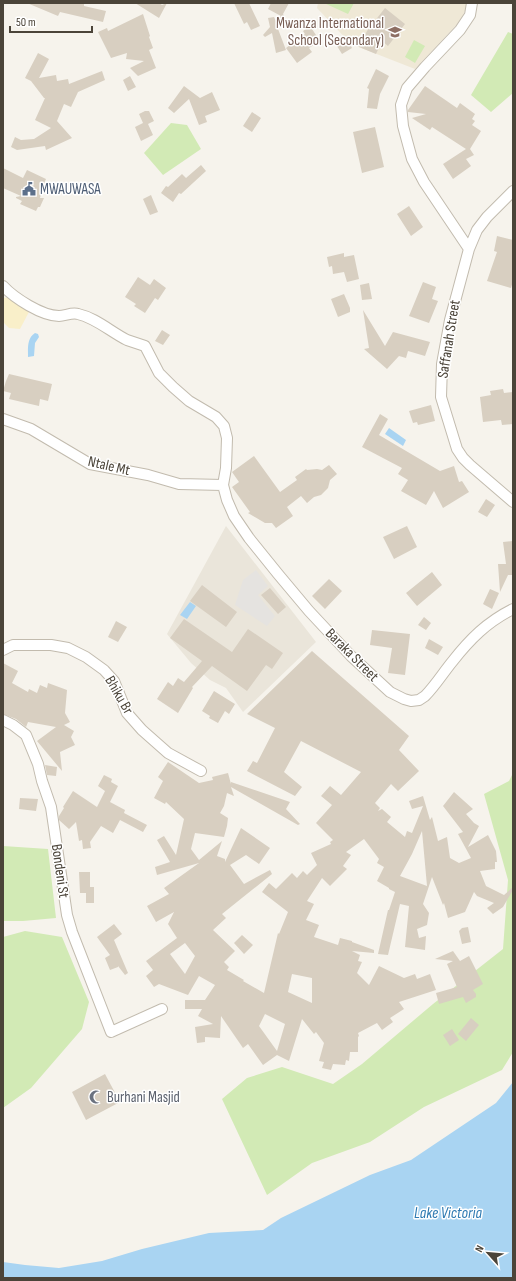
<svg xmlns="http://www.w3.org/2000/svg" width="516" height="1281" viewBox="0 0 516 1281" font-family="'Sofia Sans Condensed',sans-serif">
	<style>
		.residential { fill: #eae5da }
		.education { fill: #efe8d6 }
		.green { fill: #d2eab5 }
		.sand { fill: #f9efc9 }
		.parking { fill: #e5e3e0 }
		.water { fill: #a9d4f2 }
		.building { fill: #d8cfc1; fill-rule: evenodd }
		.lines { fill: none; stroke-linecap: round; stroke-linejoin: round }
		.street-casing { stroke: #c2bbae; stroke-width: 12 }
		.street { stroke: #fff; stroke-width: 10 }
		.labels { text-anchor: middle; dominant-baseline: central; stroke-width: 3; stroke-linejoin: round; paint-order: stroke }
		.education-label { font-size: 15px; fill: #785e54; stroke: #fff; text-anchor: end }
		.service-label { font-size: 15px; fill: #4e5e75; stroke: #fff; text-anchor: start }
		.street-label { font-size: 15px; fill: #4b4439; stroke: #fff }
		.worship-label { font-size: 15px; fill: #5b616d; stroke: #fff; text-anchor: start }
		.water-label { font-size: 16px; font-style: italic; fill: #2e7ab2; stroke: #fff }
	</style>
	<rect width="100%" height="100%" fill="#f6f3ec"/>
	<path class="residential" d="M226,526L316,642L243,712L226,688L210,680L191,663L167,634Z"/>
	<path class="education" d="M318,3H466V8L461,20L415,69L351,44L317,8Z"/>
	<path class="green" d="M324,3H354L348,14Z
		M508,32L513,34V93L491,112L471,95Z
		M414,40L425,46L415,63L405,57Z
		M171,123L187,125L201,149L163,175L144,153Z
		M513,773V1052L502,1070L424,1107L370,1142L312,1163L267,1195L222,1099L247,1078L282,1067L333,1084L362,1064L433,1004L503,949L508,880L484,794L509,781Z
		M3,846L48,849L56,918L23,921H3Z
		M25,931L62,937L89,1002L82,1029L31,1088L3,1108V937Z"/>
	<path class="sand" d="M9,297L30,310L20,329L9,328L3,322V298Z"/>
	<path class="parking" d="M256,570L268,586L258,595L275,616L267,626L235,605L243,580Z"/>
	<path class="water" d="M35,333L38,334L39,337L35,343L34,356L28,357C28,348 27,338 35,333Z
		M389,428L406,440L403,446L385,434Z
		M190,602L196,606L187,619L180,615Z
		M513,1082V1278H3V1262L25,1265L59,1268L102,1261L142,1249L209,1233L263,1230L281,1218L370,1175L411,1160L496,1103Z"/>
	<path class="building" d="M27,3H84V6L106,11L103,22L60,12L58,16Z
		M135,3H159L162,5L167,3L159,18Z
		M234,3H249L260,26L251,30L247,22L244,24Z
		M271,3H289L283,14L288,23L278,29L286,50L276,53L272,33L265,37L263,35L270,27L268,18L274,17L276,21L281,16L268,9Z
		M385,8L405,24L388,46L382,41L376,54L359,47L367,31Z
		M143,14L150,36L149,37L153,48L149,50L156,68L138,76L130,68L144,61L126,59L127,53L111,58L98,32L107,28L108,31Z
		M310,26L320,41L309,48L312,52L297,63L286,48L305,34L303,31Z
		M347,39L352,48L342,54L337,46Z
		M38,53L49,59L39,78L56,75L57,81L68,79L69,84L102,71L105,80L78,92L71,107L64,104L57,121L72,138L46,150L45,146L17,150L11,147L15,137L21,140L34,139L51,128L35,120L45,98H44L31,81L25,78Z
		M376,69L389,76L380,94L377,109L367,108L369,89L367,88Z
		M130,76L136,87L128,91L123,80Z
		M184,86L200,98L212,92L220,110L205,116L207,122L199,125L189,99L174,113L168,108Z
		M425,86L457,108L460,103L475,114L472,119L475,121L472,125L481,131L470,149L474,155L466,159L471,166L453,179L443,164L466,149L432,127L430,130L412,118L426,114L408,112V110Z
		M145,111H149L154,121L148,124L153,135L141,141L135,127L143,123L139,114Z
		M252,112L261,118L252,132L243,126Z
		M375,127L384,167L362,173L353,132Z
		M201,165L206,171L181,194L179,193L173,202L161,193L166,186L168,187L182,174L186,178Z
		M3,168L23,178L27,170L46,179L43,186L40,198H44L40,207H38L36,211L20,204L22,201L16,198V197L21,196L3,188Z
		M151,195L158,212L150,215L143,199Z
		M409,206L423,227L411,236L397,214Z
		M497,236L513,240V281L511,288L487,281L497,252L494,251Z
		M344,253V257L354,255L359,279L347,282L344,272L333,274L332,266L329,267L327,257Z
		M138,277L150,285L154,279L166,288L158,300L155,298L145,313L134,306L136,304L125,297Z
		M423,282L436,287L432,299L438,301L429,323L409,316Z
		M369,283L372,299L362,300L360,285Z
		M344,294L350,308V312L338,317L331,299Z
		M363,310L385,346L393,332L430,342L425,356L408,351L406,358L399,356L387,369L364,349L369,348Z
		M162,330L170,335L163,345L155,341Z
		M9,374L52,384L48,401L40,399L39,406L9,399L11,393L3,391L6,381Z
		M503,389L504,393L513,392V424L502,425L501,420L483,422L480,397L491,395L490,391Z
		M431,405L435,421L418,425L417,422L413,423L409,411Z
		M380,414L388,419L379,435L440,471L454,466L459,482L462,481L469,492L443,508L434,491L426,505L401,491L408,480L398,474L402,468L362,447Z
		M254,456L280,492L297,480L295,477L306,469L307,470L317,469L322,470L329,465L337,474L330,480L328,488L321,495L314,497L307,503L301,496L287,507L293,516L276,528L272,523H265L248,513L250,512L232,487L239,482L232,472Z
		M486,499L495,505L487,517L478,512Z
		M407,526L417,547L394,559L383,537Z
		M513,541V575H508L500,592L498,564H506L503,542Z
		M432,572L442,585L417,606L406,593Z
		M329,579L342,591L325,609L312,596Z
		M202,585L237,612L226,627L190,601Z
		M270,588L286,607L278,614L261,595Z
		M490,589L499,593L492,609L483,604Z
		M424,617L431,623L426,630L418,625Z
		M184,619L232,652L248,629L283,653L272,669L266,665L247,691L212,666L192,687L193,688L178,713L157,699L168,682L173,686L178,678L184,682L202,661L170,638Z
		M116,621L127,627L118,642L108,637Z
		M372,630L410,634L405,675L388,673L392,648L370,645Z
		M429,639L443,647L438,655L425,648Z
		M312,651L409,736L399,750L419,771L398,791L391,784L375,803L380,808L378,811L382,809L391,817L387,822L405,837L407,831L412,833L423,806L412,809L409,801L423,796L430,820L432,817L438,841L447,837L450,858L459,863L471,858L458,834L463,832L443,806L454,792L473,809L466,814L474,823L479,826L468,847L488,835L496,851L497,862H495V869L480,871L486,886L504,895L513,887V890L503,907L493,914L487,908L494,903L477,896L474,892L465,912L448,918L444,903L443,905L432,877L423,904L429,913L427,925L417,929L419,938L426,936L425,950L405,947L409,906L400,904L388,955L378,954L388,910H389L395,892L389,889V888L377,881L384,867L377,863L379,859L364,839L346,852L351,855L343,866L347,869L330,886L322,878L307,901L314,904L306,920L319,925L314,937L338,945L340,938L352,941V942L374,950V953L352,951L360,955L358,961L362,962L357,973L369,985L379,966L404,978L415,974L417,979L430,974L436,990L399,1002L404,1009L390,1018L393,1022L382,1030L377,1023L358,1033L359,1036L358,1037V1052H350L349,1061L346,1060L345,1065L333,1064L331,1070L322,1068L324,1062L319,1061L324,1043L316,1032L314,1034L302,1019L289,1061L277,1055L263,1065L248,1044L243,1048L221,1016L220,1038L205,1037V1042L197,1043L195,1027L213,1024L198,1016L202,1009H185V1000H205L215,985L199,976L188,995L159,984L154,987L146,976L153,970L146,961L177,938L168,924L174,912L156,922L147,906L169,894L164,888L199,863L157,875L155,867L170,862L157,840L164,836L176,855L184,819L166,802L165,804L154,798L163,781L158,777L168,762L199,783L213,780L212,777L228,773L231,784V782L290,802L286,809L300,824L298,825L231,787L234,796L227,793L224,806L220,813L228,818L227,826L224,837L195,833L191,849L199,860L222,841L217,856L225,859V862L241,828L270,848L259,864L246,855L230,865L244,884L270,870L272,874L222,914L226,918L213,930L235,951L224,962L229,967L227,970L244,980L243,981L264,993L278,933L279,934L288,912L262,892L269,883L276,889L292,873L297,878L303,871L307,875L317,865L311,853L331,844L330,842L333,840L316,823L332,805L321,796L330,786L341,795L361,772L301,741L284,772L302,787L295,796L247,771L253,761L257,763L275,728L247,714ZM422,831L427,886L400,876L412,854ZM185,943L195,956L185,974L170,954ZM292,974L312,978V1003L288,992ZM265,1014L285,1024L277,1051L259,1026Z
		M3,663L18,671L12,683L28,692L29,689L37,693L40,685L47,688L48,683L67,690L65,713L70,722L64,725L74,731L71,737L75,745L60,752L62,771L37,741L56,727L28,722L26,727L16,719L3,714Z
		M214,691L235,704L229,714L225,711L218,723L209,718L210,716L202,711Z
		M45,765L57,767L56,776L47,775Z
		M104,775L112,779L111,782L118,786L110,802L125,810L124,813L147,825L143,832L120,820L113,833L101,826L90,842L91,848L83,849L82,840L79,841L76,822L69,829L59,820V816L64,808L63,807L73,791L97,807L105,791L98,786Z
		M20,798L38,799L36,811L19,809Z
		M79,872H90V887H94V903H86V893H80Z
		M114,924L122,934L114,940L128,973L125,975L118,966V967L110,970L105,958L110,955L97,937Z
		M468,927L471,942L462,944L459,931L462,928Z
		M242,935L253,945L244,954L234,943Z
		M453,951L460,961L469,956L483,984L473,990L476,994V997L466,1003L463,997L439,1004L436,993L457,987L447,964L453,961L435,959Z
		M471,1018L479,1025L466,1041L458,1034Z
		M452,1029L459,1040L450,1046L443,1035Z
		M105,1074L120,1102L86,1120L72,1092Z"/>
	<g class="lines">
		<g class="street-casing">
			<path id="street" d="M513,191L487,217L477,230L469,249L450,320L442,364L441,397L457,449L463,458L470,465L513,502
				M469,249L424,182L412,159L403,126L401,105L407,88L425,67L460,30L470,15L472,3
				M3,286C14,298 42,316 59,316C65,316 72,312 78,314C96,318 111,332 127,340C133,342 139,344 145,346L159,373L173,387L189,401L216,417L224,426L227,438L226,468L223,485L227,500L234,516L249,538L278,574L309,611L351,656L390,692L404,699L411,701L419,700L425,696C435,686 443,673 452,662C470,639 487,622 513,609
				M3,419L31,429L90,464L148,475L179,484L223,485
				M3,650L13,645H51L68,648L86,657L104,670L114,681L127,713L142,730L168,753L201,771
				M3,720L13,725L26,735L38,764L42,781L51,807L67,915L72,932L111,1032L162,1009"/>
		</g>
		<use href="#street" class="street"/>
	</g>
	<defs>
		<g id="school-bare" transform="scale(1.08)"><path d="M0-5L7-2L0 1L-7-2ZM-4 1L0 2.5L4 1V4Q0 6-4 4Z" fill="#8d6e63" stroke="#fff" stroke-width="2.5" paint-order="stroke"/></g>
		<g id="civic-bare" transform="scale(1.08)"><path d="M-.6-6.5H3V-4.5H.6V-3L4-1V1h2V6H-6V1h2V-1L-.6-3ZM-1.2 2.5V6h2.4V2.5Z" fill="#5c6f8a" stroke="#fff" stroke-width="2.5" paint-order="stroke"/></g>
		<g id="mosque-bare" transform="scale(1.08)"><path d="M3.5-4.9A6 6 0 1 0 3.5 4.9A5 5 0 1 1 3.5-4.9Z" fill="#6b7280" stroke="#fff" stroke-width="2.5" paint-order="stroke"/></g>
	</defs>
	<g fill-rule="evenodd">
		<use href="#school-bare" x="395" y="32"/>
		<use href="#civic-bare" x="29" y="189"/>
		<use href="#mosque-bare" x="96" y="1097"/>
	</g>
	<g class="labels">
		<g class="education-label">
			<text x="384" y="23">Mwanza International<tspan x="384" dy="17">School (Secondary)</tspan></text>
		</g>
		<g class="service-label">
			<text x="40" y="189">MWAUWASA</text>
		</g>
		<g class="street-label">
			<text transform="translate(449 339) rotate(-81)">Saffanah Street</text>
			<text transform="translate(109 466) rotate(13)">Ntale Mt</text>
			<text transform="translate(352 655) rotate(45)">Baraka Street</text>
			<text transform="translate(119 695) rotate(60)">Bhiku Br</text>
			<text transform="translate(60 871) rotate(82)">Bondeni St</text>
		</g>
		<g class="worship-label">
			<text x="107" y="1097">Burhani Masjid</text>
		</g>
		<g class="water-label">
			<text x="448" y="1213">Lake Victoria</text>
		</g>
	</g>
	<rect width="516" height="1281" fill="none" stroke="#4b4439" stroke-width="8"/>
	<g transform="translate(488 1253) rotate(297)" stroke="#ffffff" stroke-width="3" paint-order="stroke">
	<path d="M0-3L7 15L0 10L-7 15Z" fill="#4b4439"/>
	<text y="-6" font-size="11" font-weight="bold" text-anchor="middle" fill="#4b4439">N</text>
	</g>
	<path d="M10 26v6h82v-6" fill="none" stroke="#4b4439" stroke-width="2"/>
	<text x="16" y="26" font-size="12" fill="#4b4439" stroke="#ffffff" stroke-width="3" paint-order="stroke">50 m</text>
</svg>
